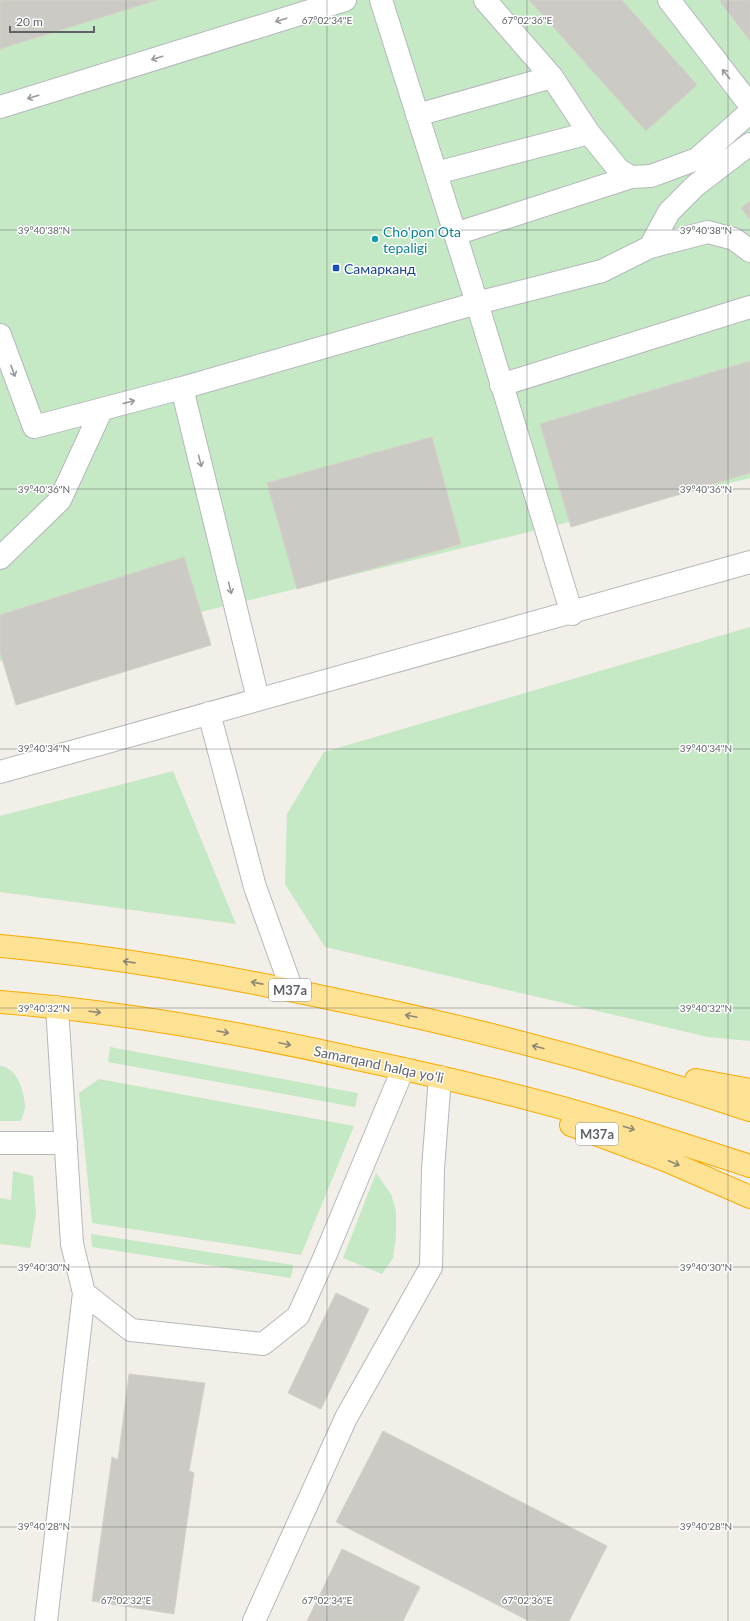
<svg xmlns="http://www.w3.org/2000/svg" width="750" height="1621" viewBox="0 0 750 1621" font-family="Lato,sans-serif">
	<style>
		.green { fill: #c5e8c5 }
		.building { fill: #cccac5; stroke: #d6d1c6 }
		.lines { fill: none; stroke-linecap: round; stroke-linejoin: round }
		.minor-casing { stroke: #b5b8bc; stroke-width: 24 }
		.highway-casing { stroke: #f9ab00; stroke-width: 24 }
		.minor { stroke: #fff; stroke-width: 22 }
		.highway { stroke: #fde293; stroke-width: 22 }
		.oneway { stroke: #979a9d }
		.oneway2 { stroke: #8e8975 }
		.ticks { fill: none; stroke: #5f6368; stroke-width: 1; stroke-opacity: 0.45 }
		.culture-dot { fill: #0f9aa8; stroke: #fff; stroke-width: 1.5 }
		.transit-dot { fill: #1a4fb4; stroke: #fff; stroke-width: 1.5 }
		.labels { text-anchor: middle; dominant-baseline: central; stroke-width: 3; stroke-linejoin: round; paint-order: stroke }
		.shield { fill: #fff; stroke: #8f9295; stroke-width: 1 }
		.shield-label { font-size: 13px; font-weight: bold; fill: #5f6368 }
		.culture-label { font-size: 14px; fill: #0d838f; stroke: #fff; text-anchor: start }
		.transit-label { font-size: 14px; fill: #164399; stroke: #fff; text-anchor: start }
		.street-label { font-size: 14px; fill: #5f6368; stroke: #fff }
		.ticks-label { font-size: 10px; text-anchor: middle; fill: #5f6368; stroke: #fff; stroke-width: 3; stroke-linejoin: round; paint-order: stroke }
	</style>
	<rect width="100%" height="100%" fill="#f1efe8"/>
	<path class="green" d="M0,0H750V478L0,661Z
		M750,627V1041L708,1037L325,947L285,884L287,814L324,752Z
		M173,771L236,924L0,892V816Z
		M110,1047L358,1093L355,1107L108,1062Z
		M0,1066C17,1067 24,1091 25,1106C25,1111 22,1117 21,1121H0Z
		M99,1079L354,1126L301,1255L92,1223L79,1093Z
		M13,1171L33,1176L36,1214L30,1248L0,1244V1198L11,1200Z
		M376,1173L391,1194L396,1211V1236L393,1258L382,1274L343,1258Z
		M91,1234L293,1265L291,1278L92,1247Z"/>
	<path class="building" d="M0,0H157L0,49Z
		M529,0H622L697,85L646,131Z
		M719,0H750V41Z
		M750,201V220L741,208Z
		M750,361V473L571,527L540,424Z
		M432,437L461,544L297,589L267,483Z
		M184,557L211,645L16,705L0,652V615Z
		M336,1293L369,1309L321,1409L288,1393Z
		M129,1374L205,1383L189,1471L194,1473L174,1614L92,1601L112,1457L118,1460Z
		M383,1431L607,1546L569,1621H529L336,1522Z
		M342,1549L420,1587L403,1621H307Z"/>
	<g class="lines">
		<g class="minor-casing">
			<path id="minor" d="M381,0L477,303L602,271L650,247L669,212L695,186L750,144
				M485,0L552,77L589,133L619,170L631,177L651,176L697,159L750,112
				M669,0L750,105
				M0,107L345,0
				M417,115L552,77
				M436,173L589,133
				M455,234L631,177
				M650,247L708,232L734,239L750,251
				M0,335L34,427L182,388L258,699
				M501,385L750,307
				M182,388L477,303L572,614
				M0,558L60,500L102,409
				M209,713L255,887L292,990
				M0,772C250,701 501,634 750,562
				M57,1007L72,1244L84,1293L131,1330L263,1344L298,1316L325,1256L403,1069
				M0,1143H66
				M46,1621L84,1293
				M254,1621L346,1418L431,1267L433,1169L440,1077"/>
		</g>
		<g class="highway-casing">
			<path id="highway" d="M0,946C110,956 220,975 328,998C471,1027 612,1064 750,1110
				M0,1002C122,1012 243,1033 362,1060C437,1076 511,1093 584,1114C640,1130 695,1148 750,1166
				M696,1080L750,1090
				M571,1125L665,1160L750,1197"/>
		</g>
		<use href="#minor" class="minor"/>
		<use href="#highway" class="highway"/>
	</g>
	<defs><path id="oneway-shaft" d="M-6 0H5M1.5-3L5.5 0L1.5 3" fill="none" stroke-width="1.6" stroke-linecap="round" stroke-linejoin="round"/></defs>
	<g class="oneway">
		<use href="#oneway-shaft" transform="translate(281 20) rotate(163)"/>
		<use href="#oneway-shaft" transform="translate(157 58) rotate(163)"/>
		<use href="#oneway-shaft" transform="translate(726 74) rotate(-128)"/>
		<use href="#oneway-shaft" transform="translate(33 97) rotate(163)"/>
		<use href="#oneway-shaft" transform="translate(13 371) rotate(70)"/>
		<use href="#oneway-shaft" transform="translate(129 402) rotate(-15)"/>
		<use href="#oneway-shaft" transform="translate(200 461) rotate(76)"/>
		<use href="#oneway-shaft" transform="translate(230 588) rotate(76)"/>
	</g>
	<g class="oneway2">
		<use href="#oneway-shaft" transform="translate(129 962) rotate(-172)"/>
		<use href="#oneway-shaft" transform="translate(257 983) rotate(-169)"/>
		<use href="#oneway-shaft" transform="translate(95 1012) rotate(7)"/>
		<use href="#oneway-shaft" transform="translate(411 1016) rotate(-168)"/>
		<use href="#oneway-shaft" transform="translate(223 1032) rotate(10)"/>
		<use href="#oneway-shaft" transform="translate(285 1044) rotate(12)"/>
		<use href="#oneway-shaft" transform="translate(538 1047) rotate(-166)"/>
		<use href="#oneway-shaft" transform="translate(629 1128) rotate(17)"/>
		<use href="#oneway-shaft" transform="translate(674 1163) rotate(23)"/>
	</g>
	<path class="ticks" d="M126,0V1621M327,0V1621M527,0V1621M728,0V1621M0,230H750M0,489H750M0,749H750M0,1008H750M0,1267H750M0,1527H750"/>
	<circle class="culture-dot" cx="375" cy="239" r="4"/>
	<rect class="transit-dot" x="332" y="264" width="8" height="8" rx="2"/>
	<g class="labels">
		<g class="shield">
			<rect x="269" y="979" width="42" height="22" rx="3"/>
			<rect x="576" y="1123" width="42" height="22" rx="3"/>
		</g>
		<g class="shield-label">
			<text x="290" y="990">M37a</text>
			<text x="597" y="1134">M37a</text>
		</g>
		<g class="culture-label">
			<text x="383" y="231">Cho'pon Ota<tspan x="383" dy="16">tepaligi</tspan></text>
		</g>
		<g class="transit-label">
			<text x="344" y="268">Самарканд</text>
		</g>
		<g class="street-label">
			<text transform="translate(379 1064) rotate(12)">Samarqand halqa yoʻli</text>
		</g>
	</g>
	<g class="ticks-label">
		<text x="327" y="24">67°02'34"E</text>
		<text x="527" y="24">67°02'36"E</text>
		<text x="44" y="234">39°40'38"N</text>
		<text x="706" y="234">39°40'38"N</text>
		<text x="44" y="493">39°40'36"N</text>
		<text x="706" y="493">39°40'36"N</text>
		<text x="44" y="752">39°40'34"N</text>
		<text x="706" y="752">39°40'34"N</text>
		<text x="44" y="1012">39°40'32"N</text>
		<text x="706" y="1012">39°40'32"N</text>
		<text x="44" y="1271">39°40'30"N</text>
		<text x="706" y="1271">39°40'30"N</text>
		<text x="44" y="1530">39°40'28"N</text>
		<text x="706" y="1530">39°40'28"N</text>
		<text x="126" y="1604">67°02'32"E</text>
		<text x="327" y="1604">67°02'34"E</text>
		<text x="527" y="1604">67°02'36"E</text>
	</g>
	<path d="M10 26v6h84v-6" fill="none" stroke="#5f6368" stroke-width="2"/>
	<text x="16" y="26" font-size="12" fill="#5f6368" stroke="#ffffff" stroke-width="3" paint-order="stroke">20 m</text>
</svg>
